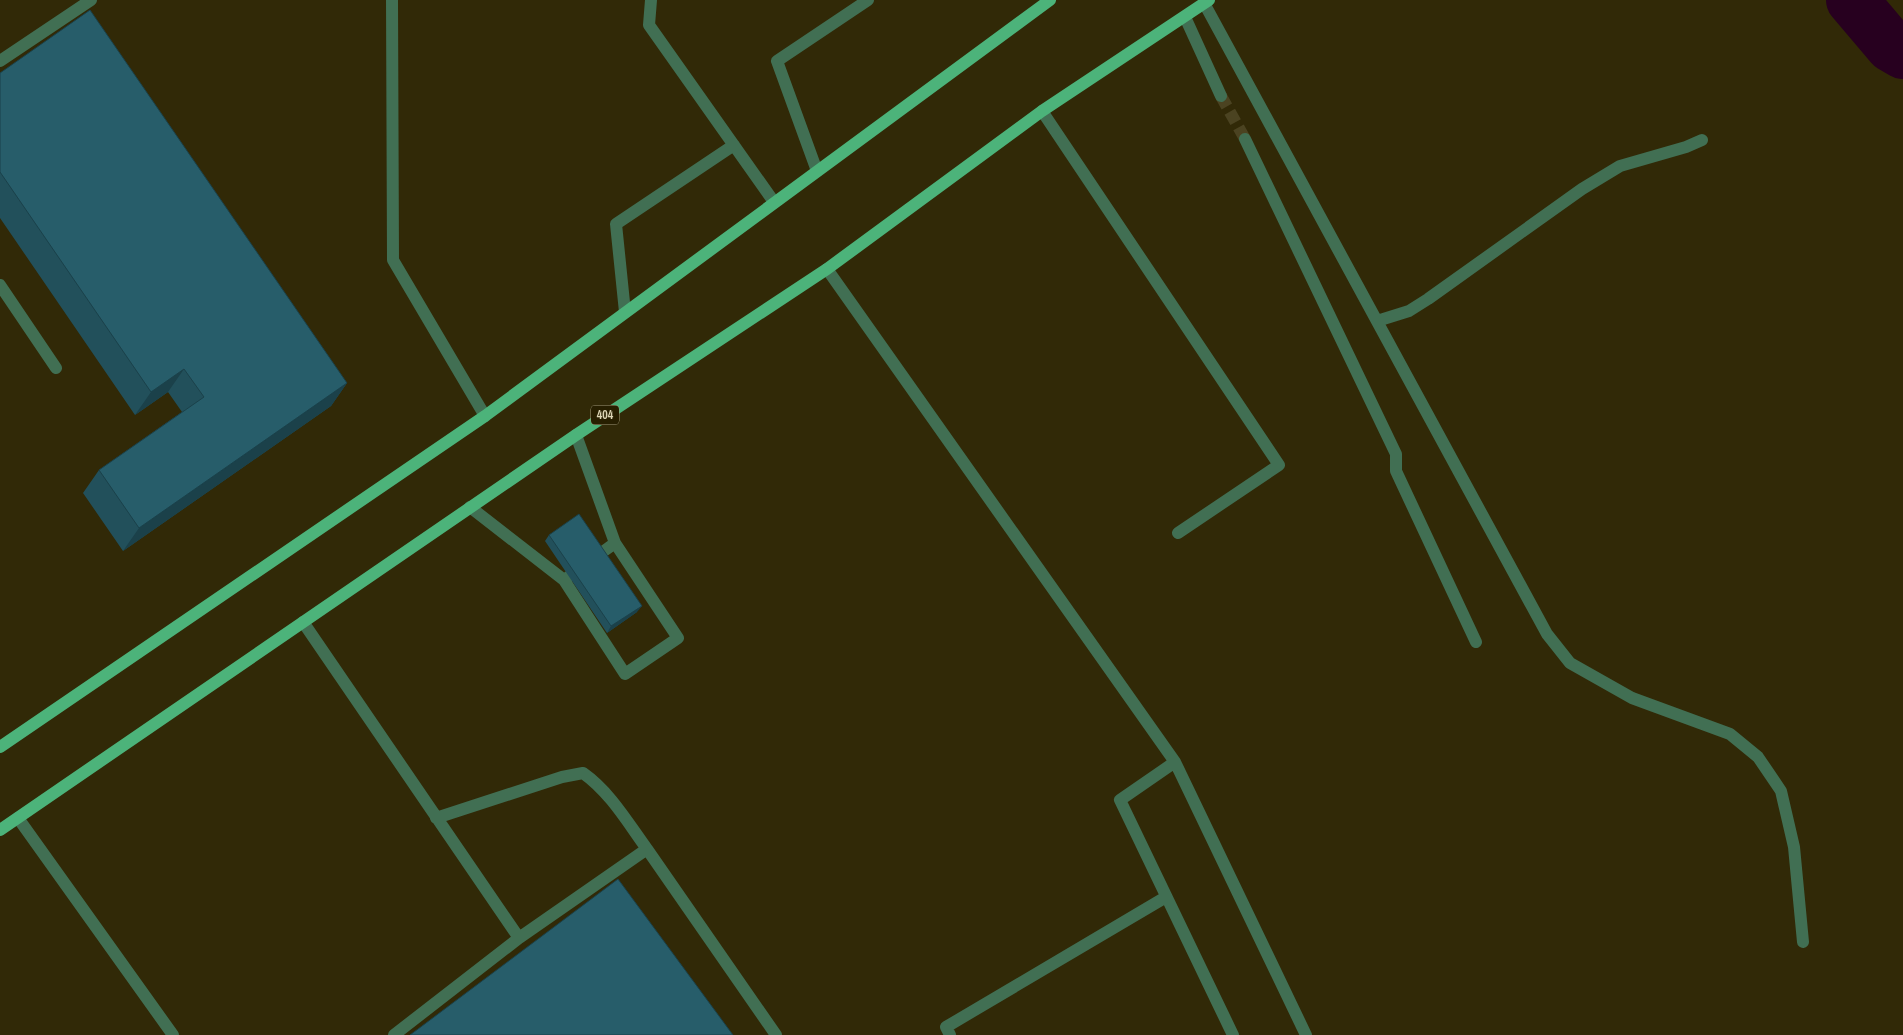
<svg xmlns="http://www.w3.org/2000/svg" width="1903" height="1035" viewBox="0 0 1903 1035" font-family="'Archivo Narrow',sans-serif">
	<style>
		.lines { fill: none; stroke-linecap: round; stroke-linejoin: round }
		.river { stroke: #27001f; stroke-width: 52 }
		.minor-tunnel { stroke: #4b4321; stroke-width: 12; stroke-dasharray: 12 6; stroke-linecap: butt }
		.minor { stroke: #416f53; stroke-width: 12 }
		.major { stroke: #4cb37a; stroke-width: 12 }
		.wall { fill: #22505b }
		.shaded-wall { fill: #1b414a }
		.building { fill: #275d6a; stroke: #1b414a }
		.labels { text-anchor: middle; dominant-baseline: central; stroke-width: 4; stroke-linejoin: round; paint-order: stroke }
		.shield { fill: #271f00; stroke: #a69f7f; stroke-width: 1 }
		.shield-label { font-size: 12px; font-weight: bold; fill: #ddd6b6 }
	</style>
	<rect width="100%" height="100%" fill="#312907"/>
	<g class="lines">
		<path class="river" d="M1852,0L1891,46L1903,53"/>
		<path class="minor-tunnel" d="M1221,96L1245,139"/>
		<path class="minor" d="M392,0L393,260L485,416
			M651,0L649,25L774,202
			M1204,3L1547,634L1570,663L1632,698L1730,734L1758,757L1781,791L1794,847L1803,942
			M1185,17L1221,96
			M0,61L91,0
			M1042,111L1279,465L1178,533
			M1245,139L1396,454V471L1476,642
			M817,171L777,61L868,0
			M827,269L1175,762L1306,1035
			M0,285L56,368
			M625,312L616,224L734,145
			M1377,321L1409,311L1428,299L1582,189L1620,166L1686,147L1702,140
			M470,507L564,580L615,543L576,435
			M564,580L625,674L678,638L615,543
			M303,622L519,938
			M1175,762L1120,800L1233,1035
			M18,818L173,1035
			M436,818L562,777L583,773C610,792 628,823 647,849
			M394,1035L519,938L647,849L776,1035
			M950,1035L946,1027L1166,897"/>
		<path class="major" d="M0,747L485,416L1050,0
			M0,830L576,435L827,269L1042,111L1209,0"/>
	</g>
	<path class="wall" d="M0,73L347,383L331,406L123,551L83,493L99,470L182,412L168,392L135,415L0,218Z
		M549,535L637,612L607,633L545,541Z"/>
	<path class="shaded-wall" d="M184,369L168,392L135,415L151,392Z
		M347,383L331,406L123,551L139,528Z
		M642,606L637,612L607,633L611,626Z"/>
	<path class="building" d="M90,10L347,383L139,528L99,470L204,397L184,369L151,392L0,172V73Z
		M579,514L642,606L611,626L549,535Z
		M618,879L733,1035H410Z"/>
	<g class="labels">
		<rect class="shield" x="591" y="405.5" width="28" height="19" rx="4"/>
		<g class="shield-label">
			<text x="605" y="415">404</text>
		</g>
	</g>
</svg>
